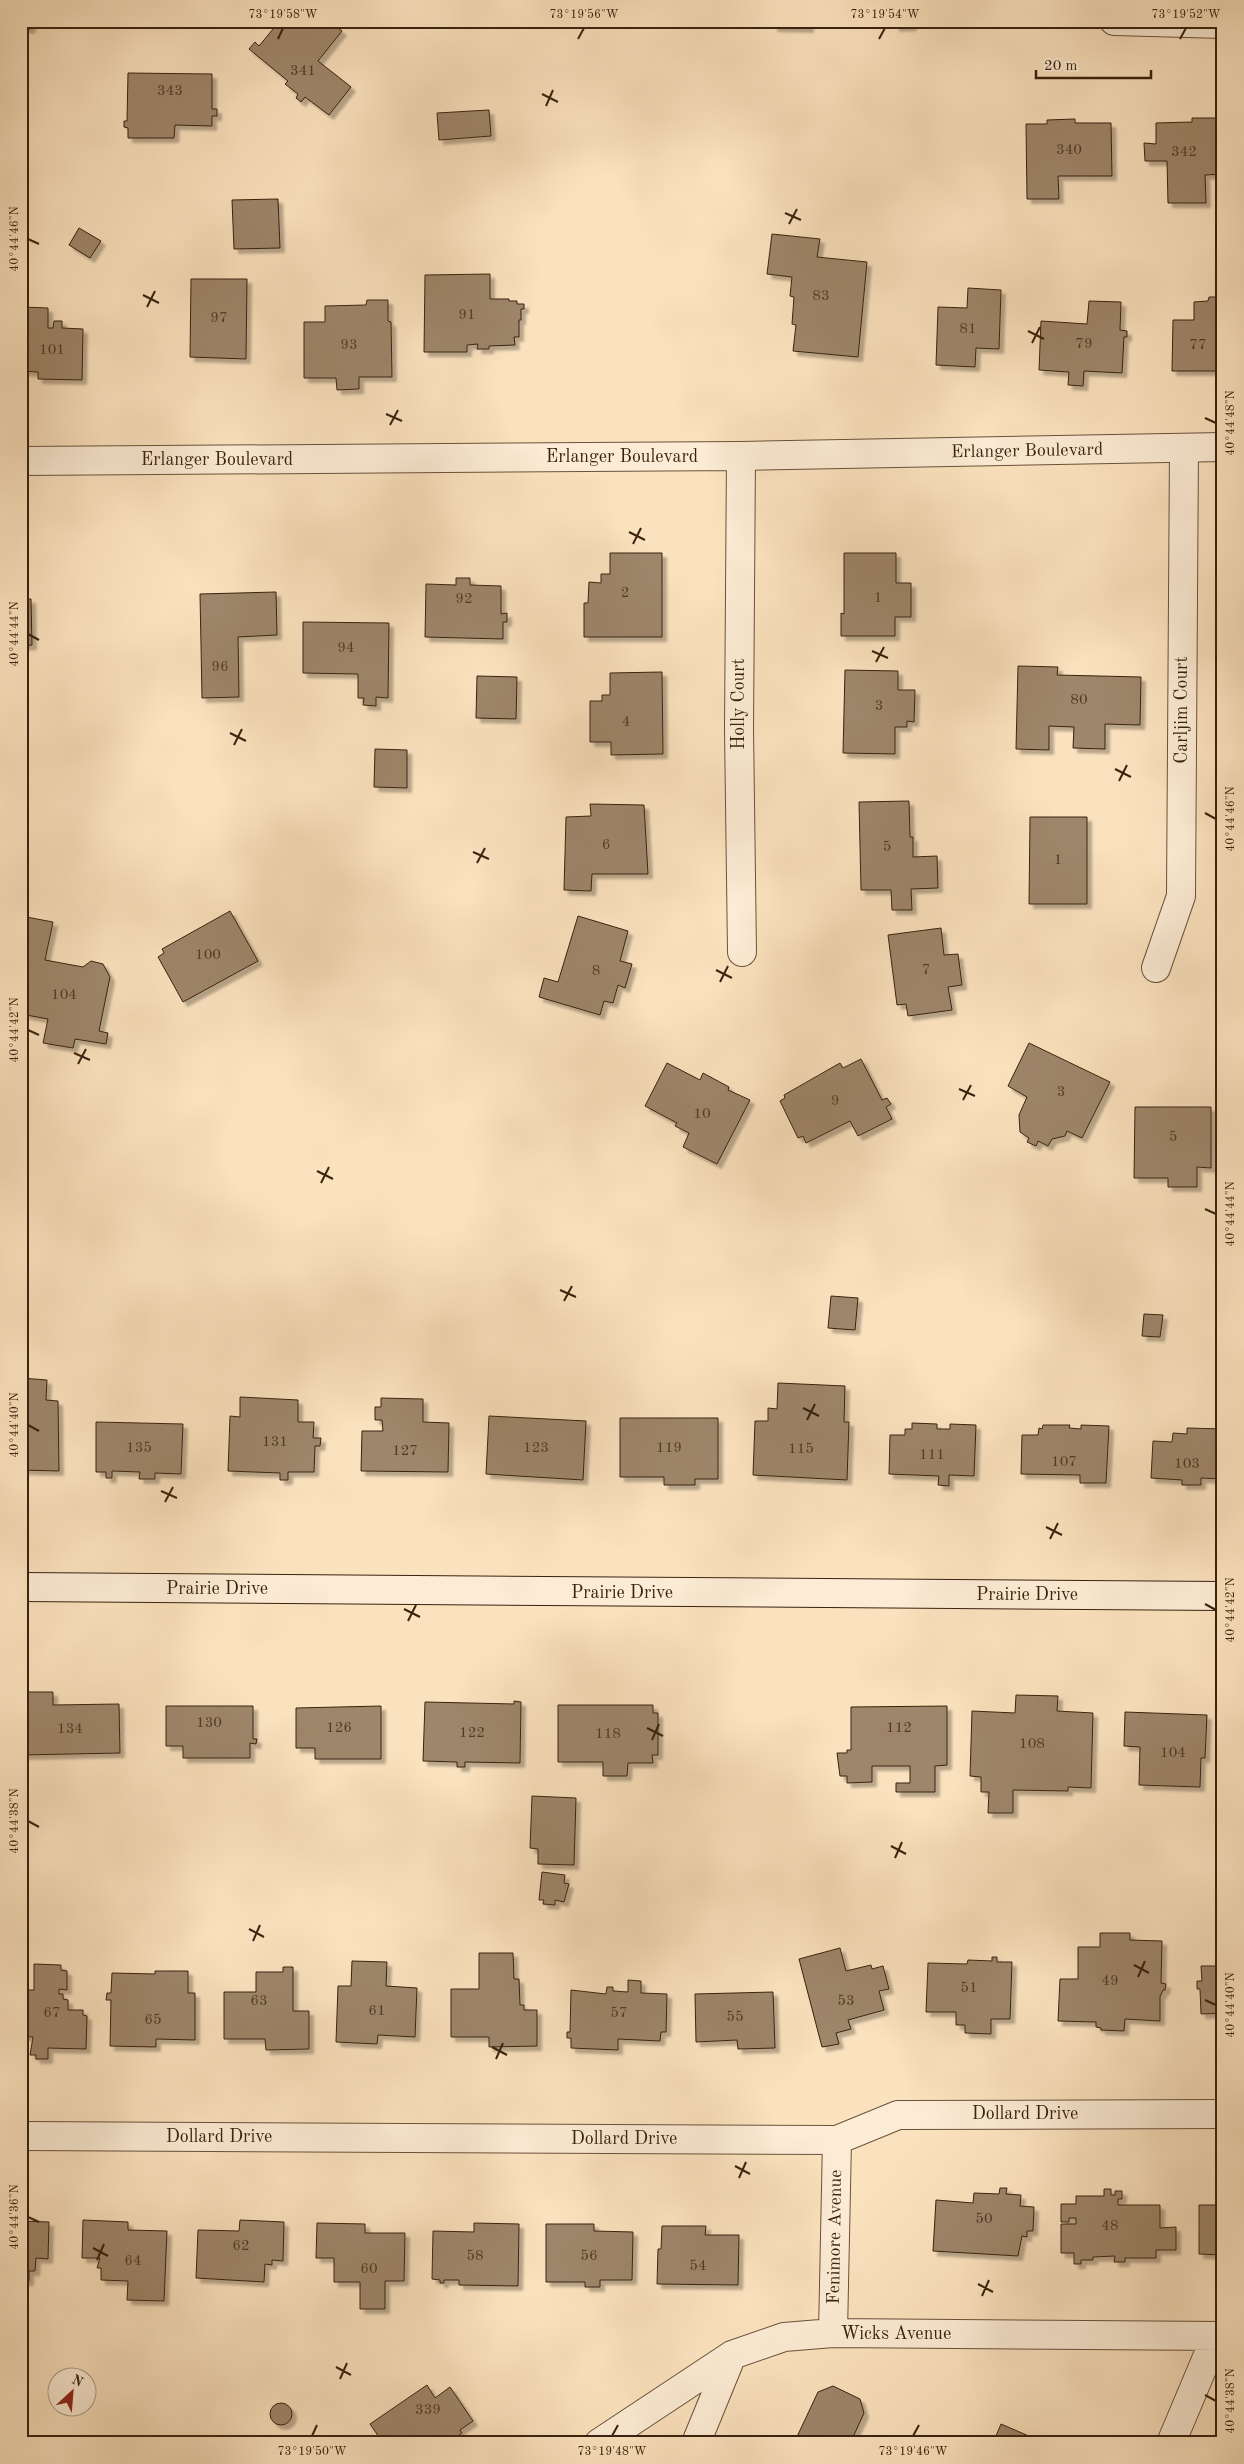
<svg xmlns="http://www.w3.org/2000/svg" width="1244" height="2464" viewBox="0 0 1244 2464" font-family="'Old Standard TT',serif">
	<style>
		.building { fill: #9e866a; stroke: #39220e; filter: url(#shadow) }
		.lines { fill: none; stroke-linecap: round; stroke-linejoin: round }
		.street-casing { stroke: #6a523a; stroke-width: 30 }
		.secondary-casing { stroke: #39220e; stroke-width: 30 }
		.street { stroke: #fcecd5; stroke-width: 28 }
		.secondary { stroke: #fcecd5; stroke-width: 28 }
		.ticks { fill: none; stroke: #39220e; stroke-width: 2 }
		.labels { text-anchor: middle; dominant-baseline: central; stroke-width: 4; stroke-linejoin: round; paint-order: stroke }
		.number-label { font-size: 15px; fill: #523b25 }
		.street-label { font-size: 18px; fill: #39220e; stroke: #fcecd5 }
		.neatline { fill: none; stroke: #39220e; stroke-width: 2 }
		.ticks-label { font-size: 12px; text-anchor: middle; fill: #39220e }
	</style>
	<defs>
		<filter id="shadow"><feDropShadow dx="4.5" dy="4.5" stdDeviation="1" flood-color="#0004"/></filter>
	</defs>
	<rect width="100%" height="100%" fill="#fbe2be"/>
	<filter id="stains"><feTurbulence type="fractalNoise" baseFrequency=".004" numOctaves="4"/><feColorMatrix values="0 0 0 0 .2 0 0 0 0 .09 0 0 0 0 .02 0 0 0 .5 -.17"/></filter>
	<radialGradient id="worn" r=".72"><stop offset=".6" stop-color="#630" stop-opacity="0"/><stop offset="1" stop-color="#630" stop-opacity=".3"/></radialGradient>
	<path class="building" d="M21,21H33V24H31L30,29L21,28Z
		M276,21H335L334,25L342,31L318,61L351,87L329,115L305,97L301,102L296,98L298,94L285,84L288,81L249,49L255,42L259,46L278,23Z
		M773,21H809V28L773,27Z
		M895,21H912V26L895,27Z
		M128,73L212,74V109H217V116H212V126L175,125L174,138H128V128L124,127V121H127Z
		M489,110L491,136L439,140L437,113Z
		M1192,118H1221L1223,174L1205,175L1206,203H1168L1167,161H1145L1144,143L1156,144V123L1192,122Z
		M1075,119V123H1111L1112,176H1058L1059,199H1027L1026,124H1047V120Z
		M278,199L280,248L234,249L232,200Z
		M79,228L101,241L90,258L69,245Z
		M772,234L820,239L817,257L867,262L858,357L793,351L796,325L792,324L794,297L790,296L792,277L767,274Z
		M490,274V299H509V301H517V304H524V309H521V320H519V337H514L515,345L489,346V349H477L478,344L467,345V352H424L425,275Z
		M191,279H247L246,359L190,357Z
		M968,288L1001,290L999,349L976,348L975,367L936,365L938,307L967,308Z
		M1209,297H1223V371H1172L1173,320H1194V302L1208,301Z
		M367,300H388V321L391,322L392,377H359V389L337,390L336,378H304V322H325V306L366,305Z
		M1089,301L1121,302L1120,330L1127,331V337H1124L1122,373L1084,371L1083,386L1068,385L1069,372L1039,370L1041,321L1087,324Z
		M21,307L48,308V328H53L54,321H62V328L83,329L82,380L38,379V372L21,371Z
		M610,553H662V637H584V603H588L589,582L601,583V574H610Z
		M844,553H896V583H911V617H895V636H841V613L844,614Z
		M456,578H470V585L501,586V614L507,613V622H503V639L425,637L426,584L456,585Z
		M276,592L277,635L238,637L239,697L202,698L200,594Z
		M21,599H31L32,645L21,646Z
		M303,622L389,623L388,698L376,697V706L363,705L364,698H358V674L303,673Z
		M1018,666L1058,667L1057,675L1141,677L1140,725L1105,724V749L1073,748L1074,727L1049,726V750L1016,749Z
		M845,670L898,671V690H915L914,722L907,721V727H895V754L843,753Z
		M662,672L663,754L611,755V742H590V701H602V695H610V673Z
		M477,676L517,677L516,719L476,718Z
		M375,749L407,750V788L374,787Z
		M909,801L910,837H913V857L937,856L938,888L911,889L912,910H892L891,890H861L859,802Z
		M590,804L644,805L648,874H592L591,891L564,890L566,817L591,816Z
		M1030,817H1087V904H1029Z
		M230,911L258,961L183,1002L158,957L164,953L162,949Z
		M21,916L53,922L45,960L83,967L91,961L103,964L110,977L99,1031L108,1033L106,1044L75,1039L73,1048L43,1043L48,1019L21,1014Z
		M578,916L628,931L620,961L632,964L625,988L618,985L613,1003L604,1001L600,1015L539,997L544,978L558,982Z
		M941,928L944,955L958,954L962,985L948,987L952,1010L908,1016L906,1004L897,1005L888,935Z
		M1029,1043L1110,1082L1082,1138L1067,1131L1065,1136L1052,1139L1048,1146L1038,1141L1036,1146L1027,1142L1029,1138L1020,1132L1019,1115L1027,1097L1008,1086Z
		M861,1059L882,1100L887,1098L891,1104L886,1107L892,1119L858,1136L850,1121L806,1143L803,1136L798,1138L780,1101L785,1098L784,1095L840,1063L843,1068Z
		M667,1063L700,1080L703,1073L729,1087L728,1090L750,1100L717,1164L683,1147L689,1133L675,1126L677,1123L645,1106Z
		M1135,1107H1211V1168L1197,1167V1187H1168V1178H1134Z
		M831,1296L858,1298L855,1330L828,1328Z
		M1144,1314L1163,1315L1160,1337L1142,1336Z
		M21,1378L47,1380L46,1400L58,1401L59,1471L21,1470Z
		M778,1383L845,1386L844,1422H849L847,1480L753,1475L755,1421H768V1408L777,1409Z
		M240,1397L298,1400V1422H314L313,1438H321L320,1446H315L314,1472H288V1480H280V1473L228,1471L230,1416L240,1417Z
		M381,1398L423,1399V1422L449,1423L448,1472L361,1471L362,1431H383L382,1420H375V1407H381Z
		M489,1416L586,1421L583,1480L486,1474Z
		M620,1418H718V1479H695V1485H664V1477H620Z
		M96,1422L183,1424L181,1474L155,1473V1479H139L140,1472L112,1471V1478H106V1472H96Z
		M912,1423L937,1424V1429H950V1424L976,1425L974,1476L949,1475V1486L938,1485L939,1476L889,1474L890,1435H905V1429H912Z
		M1043,1425H1070L1069,1428L1081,1429V1425L1109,1426L1106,1483H1080V1475L1021,1474L1022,1435H1038L1039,1428L1042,1429Z
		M1187,1428L1223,1429L1221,1479L1201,1478V1485H1182V1480L1151,1478L1153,1441L1172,1442L1173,1433L1187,1434Z
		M21,1692H53V1705L119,1704L120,1753L21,1755Z
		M1016,1695L1058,1696L1057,1711L1093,1713L1091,1788L1068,1787V1791L1013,1790V1813H988L989,1792H981V1777L970,1776L972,1711L1015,1713Z
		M514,1701L521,1702L520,1763L465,1762V1767H457V1762L423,1761L425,1702L514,1704Z
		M558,1705H653V1713H658V1755H652L653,1763H628L627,1776H603V1762H558Z
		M166,1706H253V1739H257L256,1744L250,1743V1758H183V1746H166Z
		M381,1706V1759H315V1748H296V1708Z
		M947,1706V1765L935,1766V1792H896V1783H910V1766H872V1782L847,1783V1776H840L837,1753H847V1750H851V1707Z
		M1125,1712L1207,1715L1205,1758H1201L1200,1787L1139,1785L1140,1747L1124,1746Z
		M532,1796L576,1798L574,1865L538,1864V1849L530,1848Z
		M542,1872L565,1875L564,1883L569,1884L564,1902L555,1900V1905L543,1904L544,1900H539Z
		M1100,1933H1130V1940L1162,1941L1161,1983L1166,1984L1165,1990H1163L1160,1997V2021L1125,2019L1124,2031L1101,2030V2028L1096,2027V2022L1058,2021L1060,1979H1078V1947H1100Z
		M840,1948L846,1971L871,1965L872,1969L883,1966L889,1989L879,1991L884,2010L848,2020L851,2029L836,2033L839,2044L822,2047L799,1959Z
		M479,1953H513L514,1979H519L520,2005H524V2010H537V2046L489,2047V2037H451V1989H479Z
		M992,1957H997V1962H1012L1010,2019H991V2034L965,2033V2025H956V2012H926L928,1963L967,1964L968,1960L992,1961Z
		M352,1961L387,1962L386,1986L417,1988L415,2037L378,2035L377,2044L336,2042L338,1986H351Z
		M34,1964L61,1965V1970L67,1971V1990L59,1989V1994H63V1999L68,2000V2010H83V2015L87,2016L86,2049L48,2048V2059H36V2055H30L33,2037L21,2036V1990H34Z
		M1201,1966H1223V2013L1201,2014L1200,1989H1197V1981H1202Z
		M283,1967H293V2011H309V2049L266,2050L265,2039H224V1992H256V1972H283Z
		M155,1971H188V1993H195V2040L156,2039V2047L110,2046L111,2000H106L107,1993H111L112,1973L155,1974Z
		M628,1980L641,1981V1993L667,1994L666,2032H661L660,2041L618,2039V2050L571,2048V2038H567V2032H570L571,1990L606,1994L607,1987H613V1991L628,1992Z
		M773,1992L775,2048L738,2049L737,2040L696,2042L695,1994Z
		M1000,2188H1007L1006,2194L1021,2195L1020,2206L1034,2207L1033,2231H1027V2237L1022,2236L1018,2256L933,2251L936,2200L973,2203L974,2193L999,2194Z
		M1104,2189H1111V2195H1115V2191H1122V2199H1118V2205H1160V2228L1176,2227V2250H1156V2258H1125V2262H1114L1115,2256L1093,2257V2260H1081V2264H1074V2253H1061V2224H1076V2218H1069V2222H1061V2204H1076V2196H1104Z
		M1199,2205H1223V2255L1199,2254Z
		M83,2220L128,2222V2230L167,2231L164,2301L127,2300L128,2281L101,2280V2268H97L100,2258H82Z
		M240,2220L284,2222L283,2261L272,2260V2265L265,2264L264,2282L196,2278L198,2230L239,2231Z
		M21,2221L49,2222L48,2259L36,2258L35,2271H29V2281H21Z
		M317,2223L365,2224V2233H405L404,2281H385V2309H360V2282H334V2258H316Z
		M474,2223L519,2224L518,2286L459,2285V2280H444V2283H440V2280L432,2279L433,2231L474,2232Z
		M546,2224H594V2231L633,2232L632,2280H600V2287H585V2282H546Z
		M662,2226H706L705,2235H739L738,2285L657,2284L658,2249H661Z
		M427,2385L435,2398L450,2387L473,2421L460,2430L462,2433L448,2443H383L370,2424Z
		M833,2386L860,2399L864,2413L854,2435L868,2443H794L818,2392Z
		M270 2414a11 11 0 1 1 22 0a11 11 0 1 1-22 0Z
		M1001,2424L1045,2443H993Z"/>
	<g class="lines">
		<g class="street-casing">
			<path id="street" d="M1114,21L1223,24
				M741,456L739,729L742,952
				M21,461L741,456L1223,447
				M1156,968L1181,896L1184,448
				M21,2136L837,2140L898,2115L1223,2114
				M833,2333L837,2140
				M599,2443L732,2355L784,2337L833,2333L1223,2336
				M696,2443L732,2355
				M1171,2443L1216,2336"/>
		</g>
		<g class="secondary-casing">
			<path id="secondary" d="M21,1587L1223,1596"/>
		</g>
		<use href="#street" class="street"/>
		<use href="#secondary" class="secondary"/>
	</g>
	<path class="ticks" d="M278,39L283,28M578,39L584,28M879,39L885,28M1180,39L1186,28M542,94L558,102M546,106L553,90M785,213L801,220M789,224L797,209M28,239L39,244M143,295L159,303M147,307L155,291M1028,331L1044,339M1032,343L1040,327M386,414L402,421M1205,418L1216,423M390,425L398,410M629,532L645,540M633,544L641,528M28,634L39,640M872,651L888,658M876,662L884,647M230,733L246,741M234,745L242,729M1115,769L1131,777M1119,781L1127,765M1205,813L1216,819M473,852L489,859M477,863L485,848M716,970L732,978M720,982L728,966M28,1030L39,1035M74,1053L90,1060M78,1064L86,1049M959,1089L975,1096M963,1100L971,1085M317,1171L333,1179M321,1183L329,1167M1205,1209L1216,1214M560,1290L576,1297M564,1301L572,1286M803,1408L819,1416M807,1420L815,1404M28,1425L39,1431M161,1491L177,1498M165,1502L173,1487M1046,1527L1062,1535M1050,1539L1058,1523M1205,1604L1216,1610M404,1609L420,1617M408,1621L416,1605M647,1728L663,1736M652,1740L659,1724M28,1821L39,1827M891,1846L906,1854M895,1858L902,1842M249,1929L264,1937M253,1941L260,1925M1134,1965L1149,1973M1138,1977L1145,1961M1205,2000L1216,2005M492,2047L507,2055M496,2059L503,2043M735,2166L750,2174M739,2178L746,2162M28,2217L39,2222M93,2248L108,2256M97,2260L104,2244M978,2284L993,2292M982,2296L989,2280M336,2367L351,2375M340,2379L347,2363M1205,2395L1216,2401M312,2436L317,2425M612,2436L618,2425M913,2436L919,2425"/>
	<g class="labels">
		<g class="number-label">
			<text x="303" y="71">341</text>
			<text x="170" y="91">343</text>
			<text x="1069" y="150">340</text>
			<text x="1184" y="152">342</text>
			<text x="821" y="296">83</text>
			<text x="467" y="315">91</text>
			<text x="219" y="318">97</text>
			<text x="968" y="329">81</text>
			<text x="1084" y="344">79</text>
			<text x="349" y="345">93</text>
			<text x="1198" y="345">77</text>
			<text x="52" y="350">101</text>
			<text x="625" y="593">2</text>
			<text x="878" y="598">1</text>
			<text x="464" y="599">92</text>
			<text x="346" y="648">94</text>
			<text x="220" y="667">96</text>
			<text x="1079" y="700">80</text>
			<text x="879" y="706">3</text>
			<text x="626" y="722">4</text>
			<text x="606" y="845">6</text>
			<text x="887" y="847">5</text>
			<text x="1058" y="860">1</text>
			<text x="208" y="955">100</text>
			<text x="926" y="970">7</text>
			<text x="596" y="971">8</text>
			<text x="64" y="995">104</text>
			<text x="1061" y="1092">3</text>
			<text x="835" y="1101">9</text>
			<text x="702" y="1114">10</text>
			<text x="1173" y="1137">5</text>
			<text x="275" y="1442">131</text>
			<text x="139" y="1448">135</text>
			<text x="536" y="1448">123</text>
			<text x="669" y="1448">119</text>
			<text x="801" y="1449">115</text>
			<text x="405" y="1451">127</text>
			<text x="932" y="1455">111</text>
			<text x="1064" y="1462">107</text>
			<text x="1187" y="1464">103</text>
			<text x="209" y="1723">130</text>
			<text x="339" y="1728">126</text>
			<text x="899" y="1728">112</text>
			<text x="70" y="1729">134</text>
			<text x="472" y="1733">122</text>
			<text x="608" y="1734">118</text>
			<text x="1032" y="1744">108</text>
			<text x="1173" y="1753">104</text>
			<text x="1110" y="1981">49</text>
			<text x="969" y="1988">51</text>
			<text x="259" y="2001">63</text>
			<text x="846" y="2001">53</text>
			<text x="377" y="2011">61</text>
			<text x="52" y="2013">67</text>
			<text x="619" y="2013">57</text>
			<text x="735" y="2017">55</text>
			<text x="153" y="2020">65</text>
			<text x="984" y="2219">50</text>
			<text x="1110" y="2226">48</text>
			<text x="241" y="2246">62</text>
			<text x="475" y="2256">58</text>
			<text x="589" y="2256">56</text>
			<text x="133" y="2261">64</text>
			<text x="698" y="2266">54</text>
			<text x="369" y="2269">60</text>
			<text x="428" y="2410">339</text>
		</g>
		<g class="street-label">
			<text transform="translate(1027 451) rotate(-1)">Erlanger Boulevard</text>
			<text x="622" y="457">Erlanger Boulevard</text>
			<text x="217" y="460">Erlanger Boulevard</text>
			<text transform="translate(739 704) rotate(-90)">Holly Court</text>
			<text transform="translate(1182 710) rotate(-90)">Carljim Court</text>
			<text x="217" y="1589">Prairie Drive</text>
			<text x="622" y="1593">Prairie Drive</text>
			<text x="1027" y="1595">Prairie Drive</text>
			<text x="1025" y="2114">Dollard Drive</text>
			<text x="219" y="2137">Dollard Drive</text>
			<text x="624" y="2139">Dollard Drive</text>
			<text transform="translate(835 2237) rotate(-89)">Fenimore Avenue</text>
			<text x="896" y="2334">Wicks Avenue</text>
		</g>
	</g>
	<rect width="1244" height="2464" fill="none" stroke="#fbe2be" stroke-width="55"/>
	<g transform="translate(72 2392) rotate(26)"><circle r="24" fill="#fcecd5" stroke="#ae9b85"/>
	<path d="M0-4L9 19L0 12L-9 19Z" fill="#8f2418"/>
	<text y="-8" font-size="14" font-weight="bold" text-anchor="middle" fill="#39220e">N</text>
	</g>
	<path d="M1036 70v8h115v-8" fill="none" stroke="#39220e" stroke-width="2.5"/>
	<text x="1044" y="70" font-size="15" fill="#39220e" stroke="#fcecd5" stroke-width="4" paint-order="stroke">20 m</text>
	<rect x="28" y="28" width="1188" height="2408" class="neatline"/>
	<g class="ticks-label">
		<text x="283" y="18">73°19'58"W</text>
		<text x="584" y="18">73°19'56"W</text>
		<text x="885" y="18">73°19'54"W</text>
		<text x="1186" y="18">73°19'52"W</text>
		<text transform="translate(14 239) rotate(-90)" y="4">40°44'46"N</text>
		<text transform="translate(1230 423) rotate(-90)" y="4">40°44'48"N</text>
		<text transform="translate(14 634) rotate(-90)" y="4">40°44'44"N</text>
		<text transform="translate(1230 819) rotate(-90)" y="4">40°44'46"N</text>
		<text transform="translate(14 1030) rotate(-90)" y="4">40°44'42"N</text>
		<text transform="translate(1230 1214) rotate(-90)" y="4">40°44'44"N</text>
		<text transform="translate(14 1425) rotate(-90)" y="4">40°44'40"N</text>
		<text transform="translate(1230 1610) rotate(-90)" y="4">40°44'42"N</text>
		<text transform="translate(14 1821) rotate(-90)" y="4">40°44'38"N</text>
		<text transform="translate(1230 2005) rotate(-90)" y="4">40°44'40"N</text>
		<text transform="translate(14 2217) rotate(-90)" y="4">40°44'36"N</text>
		<text transform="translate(1230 2401) rotate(-90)" y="4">40°44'38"N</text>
		<text x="312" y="2455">73°19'50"W</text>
		<text x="612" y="2455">73°19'48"W</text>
		<text x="913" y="2455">73°19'46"W</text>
	</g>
	<rect width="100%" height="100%" filter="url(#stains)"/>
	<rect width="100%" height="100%" fill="url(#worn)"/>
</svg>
